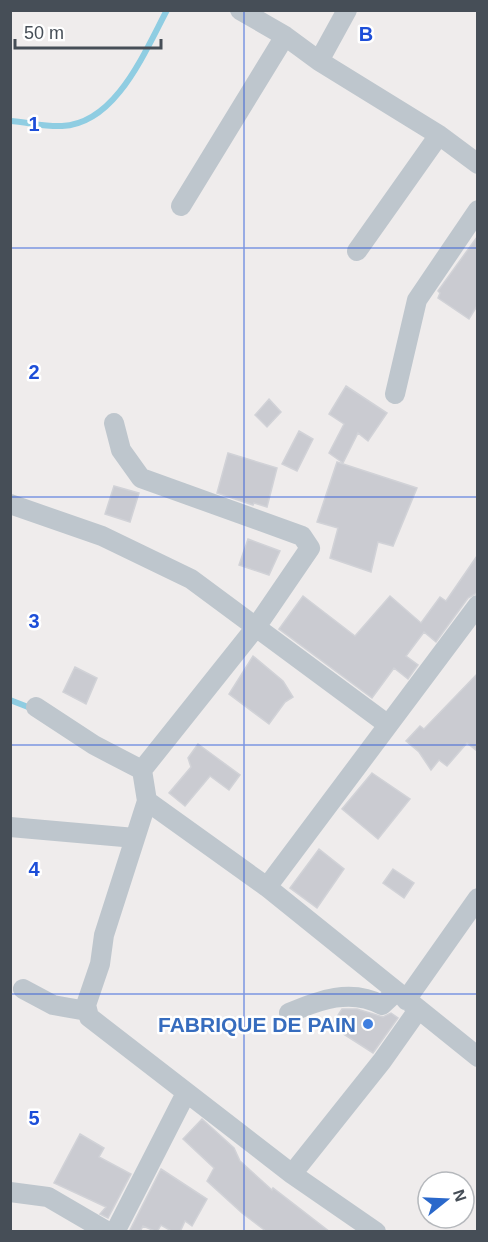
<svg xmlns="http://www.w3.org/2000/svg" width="488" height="1242" viewBox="0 0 488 1242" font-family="Arial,sans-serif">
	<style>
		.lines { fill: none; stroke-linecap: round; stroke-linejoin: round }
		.stream { stroke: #8fcde2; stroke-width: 6 }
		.building { fill: #cacbd1; stroke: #d1d2d7; stroke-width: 1.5 }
		.minor { stroke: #bec6cd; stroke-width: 20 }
		.grid { fill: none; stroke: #1d4ed8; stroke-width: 1.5; stroke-opacity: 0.55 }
		.shop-dot { fill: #3f7fe0; stroke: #fff; stroke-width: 2 }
		.labels { text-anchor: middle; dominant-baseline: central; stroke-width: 5; stroke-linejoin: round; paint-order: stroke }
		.shop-label { font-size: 21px; font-weight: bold; fill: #366cbe; stroke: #fff; text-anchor: end }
		.grid-label { font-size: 20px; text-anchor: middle; font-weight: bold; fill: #1d4ed8; stroke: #fff; stroke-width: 5; stroke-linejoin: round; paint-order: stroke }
	</style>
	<rect width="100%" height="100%" fill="#efecec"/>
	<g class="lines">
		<path class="stream" d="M10,121C27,122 45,127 62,126C116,124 145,51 167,10
			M10,700L28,707"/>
	</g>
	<path class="building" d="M477,237V306L469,319L438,298L440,293L438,291Z
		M346,386L387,413L368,441L358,433L343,463L329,453L344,424L329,414Z
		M269,399L281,412L267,427L255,415Z
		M299,431L313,439L297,471L282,464Z
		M228,453L277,468L267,507L254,503L253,505L217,493Z
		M337,462L417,488L393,546L378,542L371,572L330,558L338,528L317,522Z
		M114,486L139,493L130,522L105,514Z
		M248,539L280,551L269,575L239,565Z
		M477,556V593L468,598L436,642L424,632L406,656L418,665L408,679L394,668L372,698L279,629L303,596L355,636L390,596L421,623L440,597L446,601Z
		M253,656L283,681L293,697L285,702L269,724L229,694Z
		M75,667L97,678L86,704L63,692Z
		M477,674V751L467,743L447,766L439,760L431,770L419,752L406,741L420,726L424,729Z
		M198,744L240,775L229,790L210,776L185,806L169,793L191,767L188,758Z
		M372,773L410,799L378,839L342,809Z
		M319,849L344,869L317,908L290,888Z
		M393,869L414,883L404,898L383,883Z
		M342,1009H357L383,1017L391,1013L398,1018L373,1053L331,1026Z
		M202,1119L234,1148L240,1161L272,1190L273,1188L330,1232H267L242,1213L207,1181L214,1168L183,1139Z
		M80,1134L104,1148L99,1157L131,1174L108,1218L100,1214L106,1207L54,1183Z
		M161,1169L207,1199L192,1226L185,1221L180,1232H173L161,1225L157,1232L143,1226L140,1232H129Z"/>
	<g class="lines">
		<path class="minor" d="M240,10L285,36L319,61L439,135L478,164
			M319,61L347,10
			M181,206L285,36
			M357,251L439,135
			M395,394L417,300L478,210
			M114,423L121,450L141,478L302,536L310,548L256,627L142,770
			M10,504L102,536L191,579L387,724
			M36,707L94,745L142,770L147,801L267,887L478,1057
			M147,801L104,935L100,964L86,1005L89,1017L292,1174L376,1232
			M10,827L135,838
			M267,887L478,605
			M23,989L53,1005L87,1011
			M406,1000L478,898
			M289,1013C319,1000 351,988 382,1005L396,992
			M292,1174L382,1061L418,1010
			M10,1192L48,1197L108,1232
			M115,1232L186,1093"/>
	</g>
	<path class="grid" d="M244,10V1232M10,248H478M10,497H478M10,745H478M10,994H478"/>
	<circle class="shop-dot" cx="368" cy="1024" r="6"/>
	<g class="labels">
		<g class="shop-label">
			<text x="356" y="1024">FABRIQUE DE PAIN</text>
		</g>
	</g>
	<g class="grid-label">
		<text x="366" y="41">B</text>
		<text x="34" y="131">1</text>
		<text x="34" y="379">2</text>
		<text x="34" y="628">3</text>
		<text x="34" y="876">4</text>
		<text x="34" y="1125">5</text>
	</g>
	<rect width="488" height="1242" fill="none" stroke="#464e57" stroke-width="24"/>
	<g transform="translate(446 1200) rotate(72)"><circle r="28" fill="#ffffff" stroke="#b5b8bc" stroke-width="1.5"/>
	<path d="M0-4.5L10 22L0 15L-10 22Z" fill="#2a68cb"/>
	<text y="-9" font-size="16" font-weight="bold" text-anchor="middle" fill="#464e57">N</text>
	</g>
	<path d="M15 39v9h146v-9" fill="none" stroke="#464e57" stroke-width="3"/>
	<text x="24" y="39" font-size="18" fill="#464e57" stroke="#ffffff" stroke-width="4.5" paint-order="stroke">50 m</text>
</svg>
